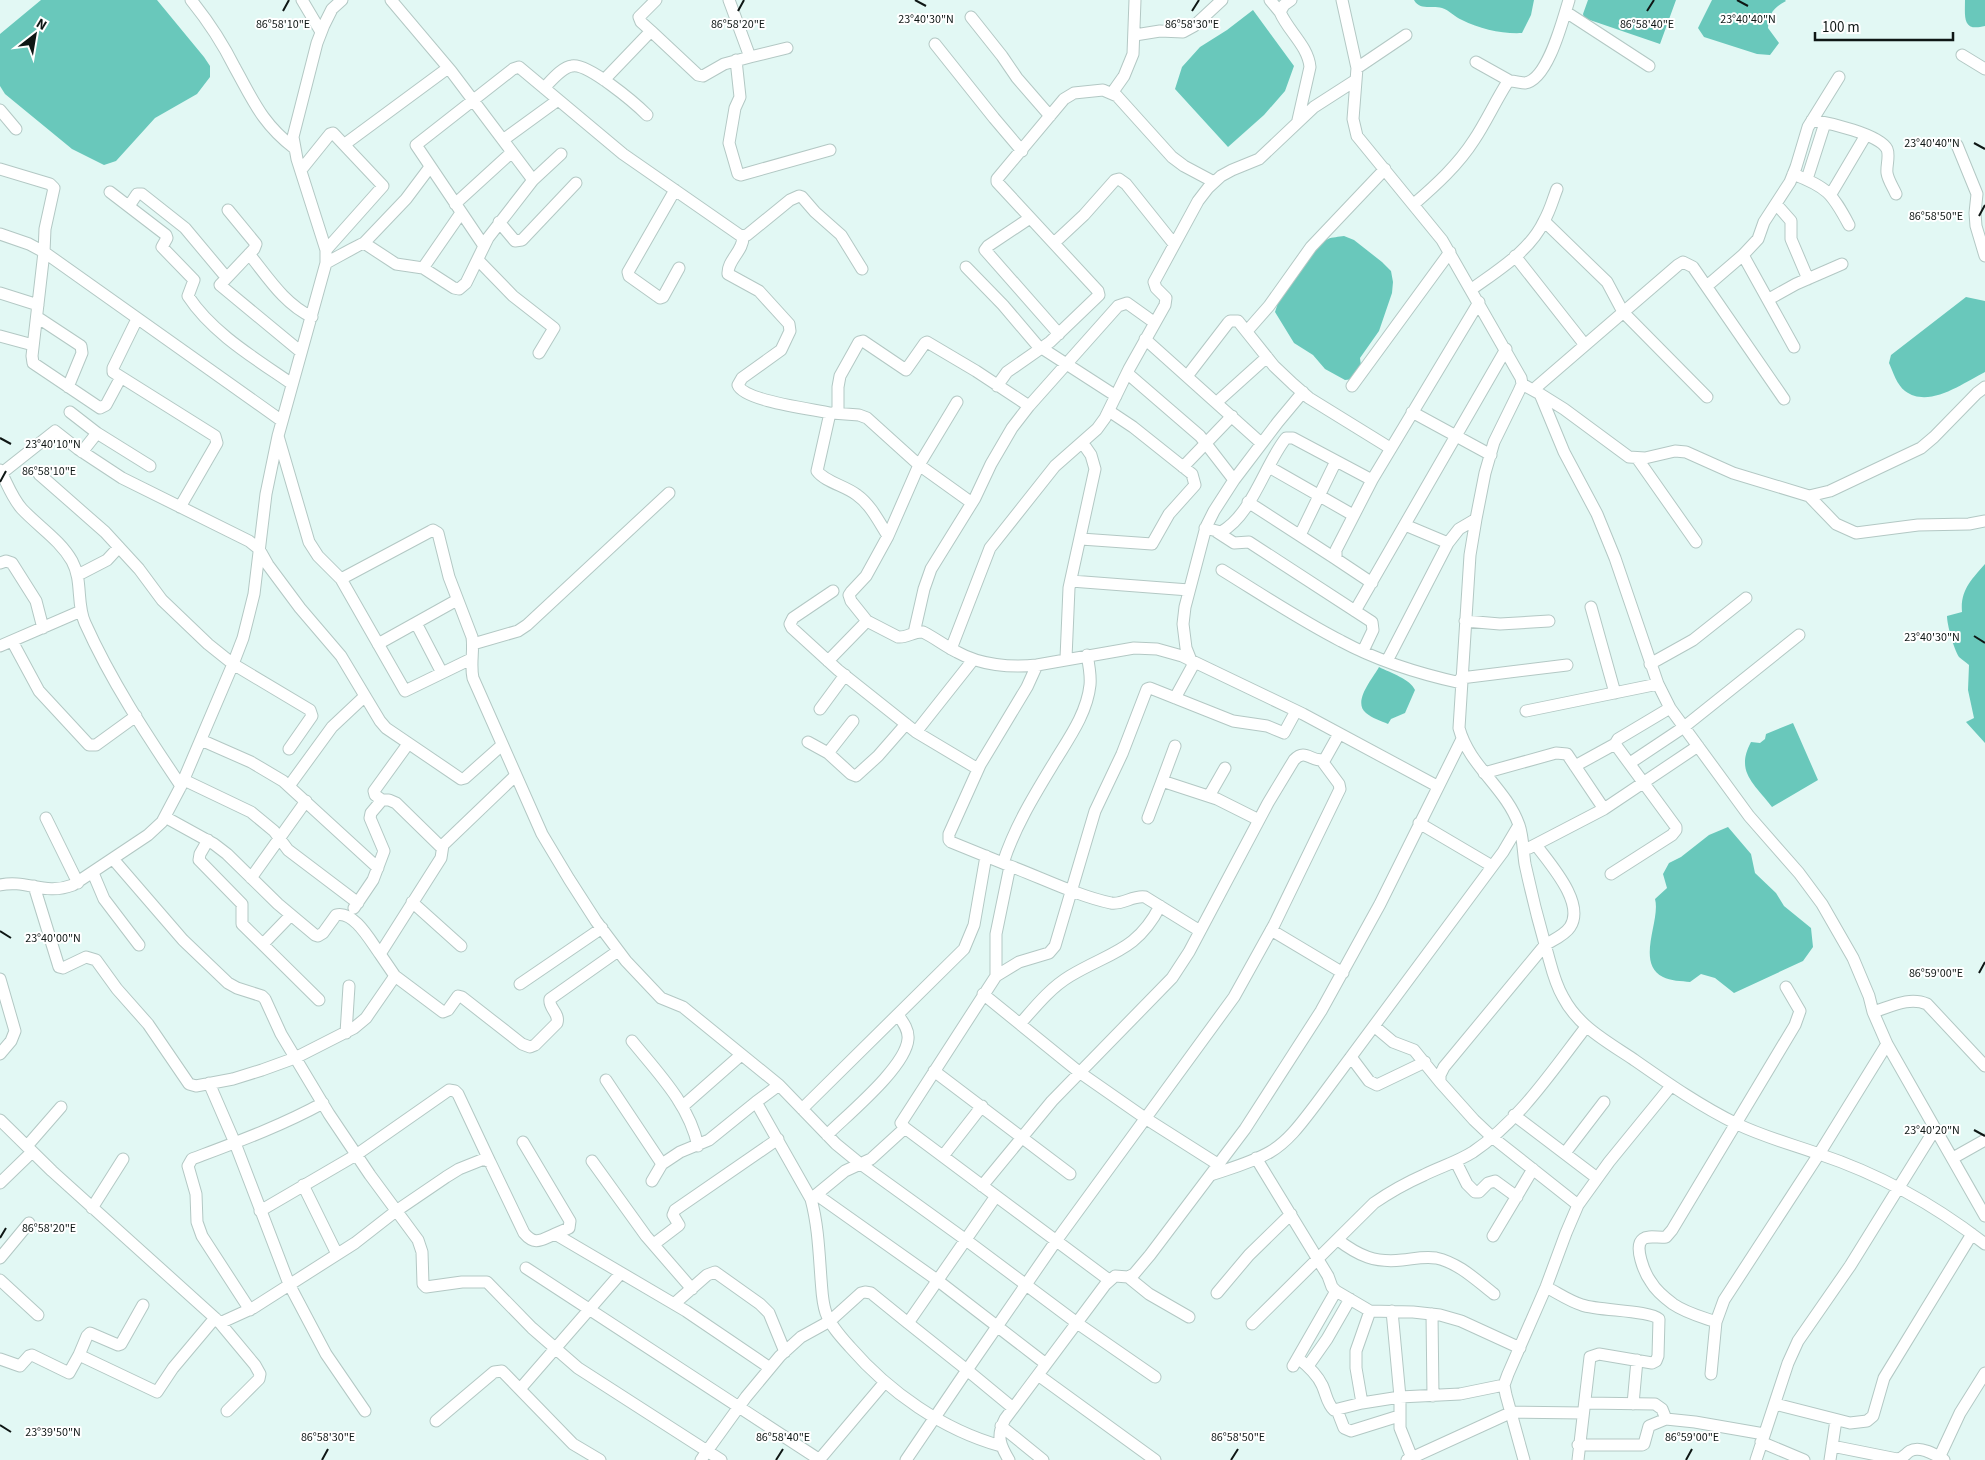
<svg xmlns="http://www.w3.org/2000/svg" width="1985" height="1460" viewBox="0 0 1985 1460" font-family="'Source Sans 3',sans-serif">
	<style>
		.water { fill: #69c8bb }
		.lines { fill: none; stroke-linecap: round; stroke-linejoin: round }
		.minor-casing { stroke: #b3c8c4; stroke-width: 13 }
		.minor { stroke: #fff; stroke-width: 11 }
		.ticks { fill: none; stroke: #0f1715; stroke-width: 2 }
		.ticks-label { font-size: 12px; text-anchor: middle; fill: #0f1715; stroke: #fff; stroke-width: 4; stroke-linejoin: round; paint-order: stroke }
	</style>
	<rect width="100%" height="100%" fill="#e2f8f4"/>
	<path class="water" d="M41,0H157L204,57L210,66V77L197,94L155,118L116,161L104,165L72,149L5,94L0,86V34Z
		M1414,0H1534L1531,15L1522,33C1502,34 1480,29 1462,20C1455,17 1449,10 1442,8C1432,5 1420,11 1414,0Z
		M1588,0H1676L1660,44L1584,18L1583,14Z
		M1712,0H1785L1786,1C1773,8 1769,14 1768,28L1779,43L1770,55L1757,54L1704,37L1698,28Z
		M1965,0H1985V26C1962,32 1965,17 1965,0Z
		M1253,10L1294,66L1285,91L1264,115L1228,147L1175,89L1182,67L1200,47L1227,30Z
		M1344,236L1354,240L1382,262L1391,271L1393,282L1392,293L1379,331L1360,358L1361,366L1354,379L1345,380L1325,369L1313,355L1294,343L1275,312C1282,288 1305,250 1328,239C1332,237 1339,237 1344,236Z
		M1966,297L1985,301V372C1963,383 1929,409 1905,391C1897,385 1893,372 1889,363L1891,355Z
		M1985,564V743L1966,722L1974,718L1968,690L1969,665C1966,662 1962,660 1959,657C1954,649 1947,625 1947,616L1962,612C1960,590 1972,579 1985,564Z
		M1379,667C1391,673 1410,679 1415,690L1405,713L1391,719L1388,724C1381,721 1372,718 1366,713C1352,702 1373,678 1379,667Z
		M1793,723L1818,780L1772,807C1754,783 1735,772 1751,742L1760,743L1765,739L1766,734Z
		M1728,827L1751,854L1755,873L1776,893L1784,906L1811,928L1813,947L1803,961L1734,993L1715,978L1701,974L1690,982C1682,981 1670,981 1663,977C1635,963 1661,920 1655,899L1667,888L1663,874L1669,863L1681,857L1709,835Z"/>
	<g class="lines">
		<g class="minor-casing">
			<path id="minor" d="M191,0C208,21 223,44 235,68C254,102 262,123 294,148
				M302,0L321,32
				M1270,0L1280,12
				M1291,0L1284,5L1280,12C1288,31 1308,46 1310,67L1298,120
				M1342,0L1357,68L1353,119L1357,136L1442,240L1521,378L1522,384L1519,391L1494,442L1485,473L1476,519L1470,555L1459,728C1469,766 1506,788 1519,825C1523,836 1523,851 1525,864C1531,892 1538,920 1546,948C1551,965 1554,982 1563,997C1578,1026 1606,1041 1633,1059C1666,1082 1700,1106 1737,1124C1764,1137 1791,1144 1819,1154C1879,1174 1935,1205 1985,1244
				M1566,12L1649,66
				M971,17L1002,56L1017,78L1050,116
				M651,31L698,75L703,76L724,64L750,57L729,0
				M1135,35L1160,31L1183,32L1194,26L1222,0
				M935,44L994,118L1022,151
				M1962,55L1985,69
				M750,57L787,48
				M736,60L740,97L735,108L729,143L738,174L741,175L830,150
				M1476,62L1510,81
				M1357,68L1406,35
				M604,80L651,31L641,22L639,17L656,0
				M544,88C551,81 562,67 572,66C588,63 635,103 647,115
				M1112,93L1124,76L1133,54L1135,0
				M0,110L16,129
				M1812,120C1829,123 1879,134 1887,149C1890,156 1886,166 1887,173C1888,180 1893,187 1896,194
				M503,140L558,100
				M345,144L448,68
				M1957,145L1977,194L1975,213L1976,226L1985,256
				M0,169L50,184L54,188L45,229L44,252L32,356L33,363L100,408L106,405L121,377
				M301,170L330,134L333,133L383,186L326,250
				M1793,174C1827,187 1832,193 1849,225
				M1807,179L1825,123
				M533,180L561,154
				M675,190L628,272L629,276L660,298L663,297L679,268
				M110,192L166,235L167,238L162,247L194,280L188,296C212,333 256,359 292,384
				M1831,194L1866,135
				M455,204L512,152
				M1414,204C1436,185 1458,165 1474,140C1486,122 1495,102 1507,83L1510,81C1515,81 1521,83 1525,83C1548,80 1563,19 1569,0
				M1776,204L1791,221V239L1808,279
				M129,206L137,194H142L185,228L226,277
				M228,210L256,244L254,249L220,285L301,352
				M1030,218L988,246L985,250L1059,334
				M1544,221L1607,282L1623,312L1707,397
				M499,222L515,241L522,240L576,183
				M0,234L29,244L44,252L282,421
				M743,236C744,251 727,260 728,274L759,291L789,324L790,331L781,350L742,378L738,385C744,401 812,409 830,413L817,471C825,482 846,486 857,495C871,505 879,522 888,536L866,576L851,592L849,595L851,601L867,621L898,637C907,638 914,631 923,632C935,638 945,646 957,652C980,665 1011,668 1037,665
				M364,243L406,199L430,167
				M1054,243L1084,215L1115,180L1119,179L1126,184L1174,244
				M484,246L416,145L513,69L519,67L623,154L741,236L747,235L790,200L799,196L802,197L815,212L841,235L862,269
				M249,254C267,276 284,304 312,317
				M1743,255L1794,347
				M1515,256L1585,345
				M478,260L513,296L554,328L539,353
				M326,263C334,259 360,244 364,243L396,264L423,268L454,288L459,289L466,283L488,238L533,180L451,71L391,0
				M966,267L1003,305L1037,345L1116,396
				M423,268L461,213
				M1707,286L1743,255L1758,239L1764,222L1790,182L1796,167L1808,127L1839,77
				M1472,289C1498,270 1530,251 1544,221C1550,211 1553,199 1557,189
				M0,293L38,305
				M1769,299L1796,284L1842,264
				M37,317L81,346L82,353L68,387
				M137,319L113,368V372L215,436L217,443L180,507
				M1247,331L1269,306L1311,247L1385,169
				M0,336L33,345
				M1145,339L1261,443
				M1127,373L1200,436L1234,480
				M1188,375L1228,323L1230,321H1238L1274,366L1293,384L1309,398L1390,448
				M1522,384L1540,394L1564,452L1597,514L1615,558L1658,684L1670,708L1749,816L1799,873L1822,904L1853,958L1869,996L1873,1012L1887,1044L1985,1216
				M997,386L1007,372L1050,342L1099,295L1098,291L997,182V179L1064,99L1074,93L1103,90L1117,96L1172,157L1184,166L1214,182
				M1352,386L1450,252
				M1533,390L1678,265L1683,262L1693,267L1784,399
				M1540,394L1564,409L1629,457L1645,458L1675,451L1686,452L1733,473L1809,496L1830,491L1921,448L1934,437L1977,393L1985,387
				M1217,402L1267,357
				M70,412L97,433
				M1412,412L1491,455
				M832,413L859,415L867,418L919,465L972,503
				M838,413V387L840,376L859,342L863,341L906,370L925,343L927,342L976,371L1029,406
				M278,436L309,542L318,556L341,579L431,531L433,530L438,533L449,577L472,637C474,651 470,664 473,678L542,834L569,879L596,921L626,961L661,998L683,1007L779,1085L756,1102L811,1199C818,1225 819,1252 821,1279C822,1290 822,1302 826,1313C830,1325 841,1337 850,1347C889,1392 943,1430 1001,1446
				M82,452L97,433L150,466
				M1637,458L1696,542
				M1183,467L1232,416
				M1269,467L1353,515
				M0,470C7,483 12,498 22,509C39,527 60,540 72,561C83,581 76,603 85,623C111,681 146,734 181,786
				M2,473L55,431L78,449L122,478L249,541L259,549L268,565L300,608L341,656L380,721L386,728L461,779L465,778L502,745
				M39,474L105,532L139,569L162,600L208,644L233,664L310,710L312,716L289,749
				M1809,496L1836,524L1856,533L1918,525L1969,524L1985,521
				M1248,502L1336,559
				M1405,525L1448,543
				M1205,528L1221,532C1252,515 1265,464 1286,438H1293L1372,480
				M1217,532L1234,543L1249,542L1372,622L1373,630L1363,651
				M1300,535L1336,461
				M888,536L919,465L957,402
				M1081,539L1152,544L1169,514L1195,485L1192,474L1133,427L1109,411
				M0,563L6,561L12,563L36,601L43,628
				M1222,570C1261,594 1300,620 1341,641C1378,661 1420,674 1461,683
				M78,575L107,560L119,547
				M341,579L405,691L471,659
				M1071,581L1189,590
				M1372,583L1336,559V550L1372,480L1479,302
				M833,591L793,618L790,624L792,628L838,670L916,732L978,769
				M1591,607L1615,693
				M1355,611L1506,349
				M1465,621L1500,624L1549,621
				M416,623L442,673
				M914,633L924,589L931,569L975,498L991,464L1012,428L1029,406L1118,306L1127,303L1155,323
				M12,641L39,691L89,745H96L136,716
				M378,644L457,600
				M473,644L518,631L527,625L669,493
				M0,646L81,611
				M951,649L990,548L1055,466L1097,429L1105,418L1129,369L1165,305L1166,298L1156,288L1154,282L1198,201L1208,188L1221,176L1232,170L1259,159L1314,107L1356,80
				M1066,658L1069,588L1095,469L1091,455L1082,442
				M828,661L867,621
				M1387,661L1448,543L1459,529L1476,519
				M1650,664L1693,640L1746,598
				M1461,678L1567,665
				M1175,698L1192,667V663L1186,648L1183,624L1185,607L1206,527L1214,511L1234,480L1278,422L1303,392
				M820,709L845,675
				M1526,711L1658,684
				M916,732L973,660
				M201,740L251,762L283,781L378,868
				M808,742L828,753L851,774L856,776L878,756L906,724
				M828,753L853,721
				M1630,763L1684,727L1799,635
				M1575,766L1615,744
				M1484,773L1556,753L1567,754L1604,809
				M184,780L251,812L274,831L288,850L358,903
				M1162,781L1175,746
				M289,786L332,727L365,696
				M1209,796L1225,768
				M382,800H389L396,803L442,848
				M165,817L214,844L227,854L278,904L315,935L318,936L323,933L336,915C354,910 371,942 380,954
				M46,818L78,883
				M1148,818L1162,781L1217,799L1259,820
				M1419,823L1492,866
				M208,840L200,854L199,860L242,904V924L319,1000
				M1536,845C1549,863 1586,903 1570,927C1565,935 1553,940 1545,945L1444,1067L1440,1075V1082L1474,1120L1492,1137L1578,1205
				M1529,848L1604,809L1698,746
				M113,859L183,940L228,983L237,988L262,996L265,999L281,1034L329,1114L370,1175L418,1240L422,1252L423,1284L426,1287L462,1282H487L532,1328L578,1368L707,1451L746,1397L780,1356L801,1337L830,1321L861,1293L865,1292L871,1293L908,1323
				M1003,863C1015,826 1035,794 1055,761C1069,738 1087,713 1090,685C1091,675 1089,665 1087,655
				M1010,866C1042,878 1078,896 1111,903C1123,905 1133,895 1145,897L1200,931
				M93,873L104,899L139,945
				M1611,874L1672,835L1676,830V827L1615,744L1618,739L1670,708
				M251,878L306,801
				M0,885C27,879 44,896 73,885L148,835L162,822L181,786L233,664L243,638L254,594L266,494L278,436L326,263V250L297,159L293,137L317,43L324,25L332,9L342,0
				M34,886L59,967L63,968L86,957L96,960L117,989L148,1024L189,1084L196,1086L233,1079L262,1070L295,1058L354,1028L366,1018L395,976L380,954L441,858L443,845L515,776
				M412,902L461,946
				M354,908L373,880L384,851L370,818L371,813L382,800L375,795L374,791L408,744
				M1271,930L1343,973
				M263,944L291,915
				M395,976L443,1012L448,1010L458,996L462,997L522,1044L530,1047L535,1045L557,1023C560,1013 548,1008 550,999L618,951
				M996,976L1019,962L1049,953L1055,946L1095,811L1122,754L1147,689L1150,688L1233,721L1267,726L1284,733L1296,711
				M0,979L15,1031L11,1041L0,1054
				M520,984L602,928
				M983,994L1079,1072L1145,1118L1219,1165
				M1873,1012C1890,1007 1909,996 1927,1004L1985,1066
				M1020,1024C1035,1007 1050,988 1070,976C1110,952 1137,951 1160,906
				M1374,1026L1393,1042L1414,1050L1440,1082
				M346,1033L349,986
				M632,1041C658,1073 689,1104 698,1146
				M1351,1057L1369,1081L1377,1085L1425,1062
				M934,1071L1070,1174
				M606,1080L662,1164
				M209,1083L235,1143L289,1284L326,1354L365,1411
				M779,1085L836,1144L858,1162L966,1240L1077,1323L1155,1377
				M683,1106L741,1055
				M802,1109L964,949L974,925L986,856
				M1514,1115L1597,1178
				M0,1120L52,1171L215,1318
				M827,1135C847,1115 906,1067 908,1039C909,1030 903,1022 898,1015
				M523,1142L570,1221L569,1228L555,1234
				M27,1146L61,1107
				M1565,1153L1604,1102
				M943,1156L982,1106
				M1256,1158L1328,1276L1332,1287L1336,1291L1370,1311L1413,1312L1440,1315L1461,1321L1520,1348
				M1953,1158L1985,1140
				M592,1161L646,1236L692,1289
				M1456,1162L1467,1184L1475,1192H1479L1488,1183L1495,1181L1517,1197
				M1211,1175C1231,1168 1251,1163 1270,1152C1289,1141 1303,1121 1316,1104L1503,852L1519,825
				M652,1181L662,1164L680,1152L709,1140L756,1102
				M0,1183L32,1152
				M303,1185L337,1254
				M982,1186L1052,1101L1172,978L1189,952L1268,803L1294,760C1306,747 1312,764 1325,759L1339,734
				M817,1195L937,1280L1046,1364
				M996,1196L1109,1280
				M811,1199L845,1171L871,1159L905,1128
				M92,1208L123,1159
				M260,1211L356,1155L449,1090L455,1091L458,1094L490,1162
				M1493,1236L1533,1169
				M1338,1240C1359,1256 1375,1263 1402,1260C1413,1259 1424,1256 1436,1258C1459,1263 1476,1280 1494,1294
				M654,1244L679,1225L673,1215L675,1210L778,1139
				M0,1258L29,1223
				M526,1268L820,1460
				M1128,1277L1149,1294L1189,1317
				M0,1280L38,1315
				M1546,1287C1558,1293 1569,1301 1582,1305C1599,1311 1649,1310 1659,1319L1658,1356L1656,1361L1652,1363L1599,1354L1590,1357L1578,1460
				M1217,1293L1249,1255L1291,1214
				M674,1304L707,1275L715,1272L760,1304L769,1313L785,1352
				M250,1310L202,1236L197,1222L196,1194L188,1166L192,1159C237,1142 281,1126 323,1103
				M1392,1311L1400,1397V1428L1412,1458
				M1432,1314L1433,1396
				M1716,1322C1702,1317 1686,1313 1673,1304C1665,1298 1656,1291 1651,1282C1645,1274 1633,1246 1643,1239C1648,1235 1659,1238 1666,1237L1672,1230L1795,1025L1800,1011L1786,987
				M220,1323L255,1365L260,1374L259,1379L227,1411
				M1252,1324L1374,1203C1390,1192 1406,1183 1424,1175C1440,1167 1457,1162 1473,1152C1519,1121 1552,1071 1586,1027
				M79,1355L87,1336L90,1333L118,1345L121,1344L143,1305
				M1298,1358C1308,1366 1317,1374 1322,1385C1326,1393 1327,1404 1334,1410L1362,1403L1400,1397L1460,1394L1504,1385
				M0,1359L20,1366L29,1356L32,1355L69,1373L79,1355L157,1392L173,1368L215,1318L220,1323L253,1308L355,1243L396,1211L446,1177L459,1169L484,1159L490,1162L524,1233C535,1246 541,1240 555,1234L686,1311L770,1368
				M1293,1366L1336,1291
				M1308,1366L1327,1339L1350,1299
				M1711,1374L1716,1322L1724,1300L1819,1154L1887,1044
				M1038,1375L1155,1460
				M520,1389L621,1273
				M1362,1403L1356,1368V1351L1370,1311
				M1585,1403L1655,1404L1662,1409L1666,1419L1695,1422L1764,1434
				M1633,1404L1637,1360
				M1775,1404L1850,1423L1867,1421L1873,1416L1884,1378L1972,1234
				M1013,1408L967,1370L1056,1241L1234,997L1274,925L1340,789L1339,784L1322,761
				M1337,1410L1344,1428L1351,1431L1399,1416
				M436,1421L494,1372L502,1371L573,1444L600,1460
				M1001,1426L1043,1460
				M1761,1442L1804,1460
				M1578,1445H1642L1644,1444L1649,1426L1666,1419
				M1832,1446L1897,1459C1904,1458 1905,1454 1910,1451C1920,1445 1936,1455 1944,1460
				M701,1460L707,1451L721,1460
				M819,1460L885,1382
				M906,1460L967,1370L908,1323L996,1196L905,1128L901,1123L996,976V934L1010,866L951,842L949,840V834L980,765L1027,687L1037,665L1134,648L1157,649L1182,656L1303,714L1437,786
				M1009,1460C1000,1445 996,1436 1005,1419L1105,1285L1115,1276L1128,1277L1134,1274L1150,1255L1245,1129L1321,1011L1380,904L1462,739
				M1407,1460L1512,1412L1583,1413
				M1524,1460L1506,1395L1504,1385L1508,1374L1546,1287L1566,1233L1578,1205L1609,1162L1671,1086
				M1756,1460L1788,1363L1798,1341L1850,1266L1935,1129
				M1830,1460L1836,1420
				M1938,1460L1960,1413L1985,1373"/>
		</g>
		<use href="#minor" class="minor"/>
	</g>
	<path class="ticks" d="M915,0L926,6M1737,0L1748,6M283,11L289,0M738,11L744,0M1192,11L1199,0M1647,11L1654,0M1974,143L1985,149M1979,216L1985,205M0,438L11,444M0,482L6,471M1974,636L1985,643M0,931L11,938M1979,973L1985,962M1974,1130L1985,1136M0,1238L6,1228M0,1425L11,1432M322,1460L328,1449M776,1460L783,1449M1231,1460L1238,1449M1686,1460L1692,1449"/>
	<g class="ticks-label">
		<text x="926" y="23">23°40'30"N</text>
		<text x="1748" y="23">23°40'40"N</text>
		<text x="738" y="28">86°58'20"E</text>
		<text x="283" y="28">86°58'10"E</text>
		<text x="1192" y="28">86°58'30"E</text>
		<text x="1647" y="28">86°58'40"E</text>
		<text x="1932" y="147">23°40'40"N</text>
		<text x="1936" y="220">86°58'50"E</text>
		<text x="53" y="448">23°40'10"N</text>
		<text x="49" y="475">86°58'10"E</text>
		<text x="1932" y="641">23°40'30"N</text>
		<text x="53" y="942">23°40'00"N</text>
		<text x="1936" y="977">86°59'00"E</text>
		<text x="1932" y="1134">23°40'20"N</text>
		<text x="49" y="1232">86°58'20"E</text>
		<text x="53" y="1436">23°39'50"N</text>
		<text x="328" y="1441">86°58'30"E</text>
		<text x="783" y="1441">86°58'40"E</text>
		<text x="1238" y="1441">86°58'50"E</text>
		<text x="1692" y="1441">86°59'00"E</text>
	</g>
	<g transform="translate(35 35) rotate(31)" stroke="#ffffff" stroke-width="4" paint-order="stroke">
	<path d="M0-4L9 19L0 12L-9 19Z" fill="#0f1715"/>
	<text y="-8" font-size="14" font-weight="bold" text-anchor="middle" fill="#0f1715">N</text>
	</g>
	<path d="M1815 32v8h138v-8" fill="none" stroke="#0f1715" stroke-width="2.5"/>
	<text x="1822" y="32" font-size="15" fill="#0f1715" stroke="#ffffff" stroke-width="4" paint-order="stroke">100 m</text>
</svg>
